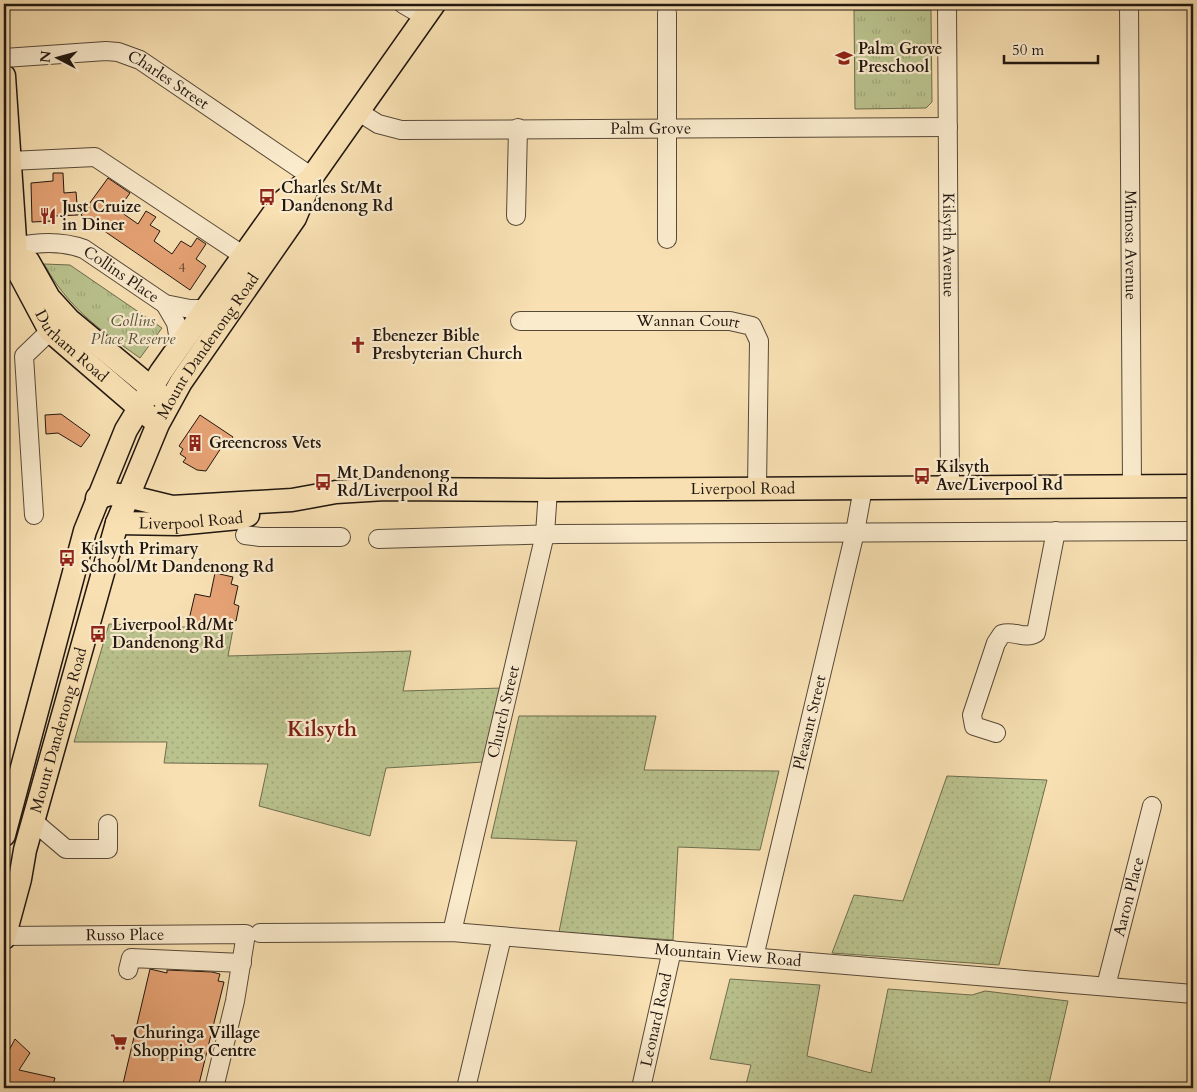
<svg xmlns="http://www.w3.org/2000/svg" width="1197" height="1092" viewBox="0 0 1197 1092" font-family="Cardo,serif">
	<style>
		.grass { fill: url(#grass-dots); stroke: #6e6d4f }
		.park { fill: url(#park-tufts); stroke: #6e6d4f }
		.building { fill: #e6a274; stroke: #211710 }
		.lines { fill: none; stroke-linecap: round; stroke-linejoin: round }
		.minor-casing { stroke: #574938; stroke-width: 20 }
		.major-casing { stroke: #211710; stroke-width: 25 }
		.minor { stroke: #faebcd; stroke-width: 18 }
		.major { stroke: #f8e0b2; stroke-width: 22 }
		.labels { text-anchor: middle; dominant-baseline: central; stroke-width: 4.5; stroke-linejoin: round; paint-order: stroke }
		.number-label { font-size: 14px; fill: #523a29 }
		.poi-label { font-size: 16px; font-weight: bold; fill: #211710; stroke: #faebcd; text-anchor: start }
		.street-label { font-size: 16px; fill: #211710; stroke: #faebcd }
		.park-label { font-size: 16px; font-style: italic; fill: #57533c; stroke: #faebcd }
		.district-label { font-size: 21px; font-weight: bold; fill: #7a1f14; stroke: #faebcd }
	</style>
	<defs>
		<pattern id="grass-dots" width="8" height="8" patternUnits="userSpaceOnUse" patternTransform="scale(1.25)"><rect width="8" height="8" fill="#bac38e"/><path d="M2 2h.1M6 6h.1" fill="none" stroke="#a0a779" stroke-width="1.8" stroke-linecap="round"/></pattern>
		<pattern id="park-tufts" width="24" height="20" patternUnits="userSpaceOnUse" patternTransform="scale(1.25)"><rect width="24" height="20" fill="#bac38e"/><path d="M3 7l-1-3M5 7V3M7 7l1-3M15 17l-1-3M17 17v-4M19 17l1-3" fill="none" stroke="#a0a779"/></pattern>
	</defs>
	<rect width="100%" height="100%" fill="#f8e0b2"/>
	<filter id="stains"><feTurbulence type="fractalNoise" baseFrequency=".004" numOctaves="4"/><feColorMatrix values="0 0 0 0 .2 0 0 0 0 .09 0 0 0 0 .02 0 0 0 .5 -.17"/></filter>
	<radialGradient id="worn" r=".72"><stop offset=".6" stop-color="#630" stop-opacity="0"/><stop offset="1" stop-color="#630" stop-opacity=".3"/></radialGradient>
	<path class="grass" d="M109,624L233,629L228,656L411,651L403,691L502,688L484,762L386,768L370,836L259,806L268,764L164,763L167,742H74Z
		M519,716H656L644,770L779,771L760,850L678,847L673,940L559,932L577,841L491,838Z
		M947,776L1047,780L999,965L832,953L854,895L903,901Z
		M730,979L820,985L807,1056L871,1073L888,989L972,995L985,991L1068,1001L1048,1088H745L751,1065L710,1059Z"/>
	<path class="park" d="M854,10H931L932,102L926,108L855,109Z
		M44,264L70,265L162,328L140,358C99,329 69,309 44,264Z"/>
	<path class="building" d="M53,173H63L64,193L76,192L78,215L55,216V221L32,222L31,183L53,181Z
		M108,178L130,193L118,210L138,224L146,211L156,217L150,225L160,231L154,241L172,254L181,241L191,247L197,238L206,244L196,259L206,266L190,290L81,215Z
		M61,414L90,435L81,447L58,433L46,434L45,415Z
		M200,415L233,437L227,445H223L206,471L197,470L183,462L186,458L180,454L183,449L179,446Z
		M215,573L233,577L231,584L238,586L234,604L239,606L236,621L230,620L229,625L221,624V626L205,622L204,627L188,624L195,594L210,597Z
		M150,969L167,973V970L212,972L220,974L218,981L224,982L198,1088H122Z
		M15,1039L30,1053L19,1070L55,1078L52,1088H4V1060Z"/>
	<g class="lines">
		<g class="minor-casing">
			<g id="minor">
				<path d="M403,4L425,17"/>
				<path id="s1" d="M947,4L950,488"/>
				<path id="s2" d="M1129,4L1132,486"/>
				<path d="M667,13V239"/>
				<path id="s3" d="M4,58L106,51L118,52L140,60L312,177"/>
				<path id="s4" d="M359,112L378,124L401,130L948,127"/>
				<path d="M10,161L95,157L244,256"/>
				<path d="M516,216L518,128"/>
				<path id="s5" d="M16,247C38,242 62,241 84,249L165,304L190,309H207"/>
				<path d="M165,304L176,323L180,346"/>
				<path id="s6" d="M520,321H730L752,326L759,341L757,488"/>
				<path d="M34,515L24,356L50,331"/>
				<path d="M245,535L260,537H341"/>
				<path d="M378,539L559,534L1193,531"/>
				<path d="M996,733L974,726L972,715L996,643L1002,634C1014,630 1025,640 1036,633L1056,531"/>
				<path d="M33,821L66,849H108V824"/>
				<path id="s7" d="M452,932L545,534L548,490"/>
				<path id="s8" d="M260,933L452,932L1193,994"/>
				<path id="s9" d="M4,936L246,934L235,1001L214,1088"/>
				<path id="s10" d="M754,957L855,532L863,488"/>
				<path d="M128,970L131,958L242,963"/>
				<path id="s11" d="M1106,986L1152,806"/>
				<path d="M466,1088L502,937"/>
				<path id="s12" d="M641,1088L672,950"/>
			</g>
		</g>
		<g class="major-casing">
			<g id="major">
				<path id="s13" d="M4,76L17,269L50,331L151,418"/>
				<path d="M28,261L49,298L69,320L162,397"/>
				<path id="s14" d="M97,498L110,494L127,496L172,507L292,500L336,492L385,489L548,490L1193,486"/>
				<path id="s15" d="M117,523L177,524L239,518L248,515"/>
				<path d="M4,835L85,531L126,430L161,372L281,203L309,180"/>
				<path id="s16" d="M4,938L20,879L25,850L117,523L158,424L181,382L295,218L312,177L434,4"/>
			</g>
		</g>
		<use href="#minor" class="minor"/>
		<use href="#major" class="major"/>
	</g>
	<defs>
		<g id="school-bare" transform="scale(1.35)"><path d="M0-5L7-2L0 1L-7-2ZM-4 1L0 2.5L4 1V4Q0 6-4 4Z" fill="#8f2418" stroke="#faebcd" stroke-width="2.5" paint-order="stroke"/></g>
		<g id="bus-bare" transform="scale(1.35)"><path d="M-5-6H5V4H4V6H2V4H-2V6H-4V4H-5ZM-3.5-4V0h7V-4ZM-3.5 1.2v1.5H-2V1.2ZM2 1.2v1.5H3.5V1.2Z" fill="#8f2418" stroke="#faebcd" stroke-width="2.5" paint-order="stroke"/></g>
		<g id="restaurant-bare" transform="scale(1.35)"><path d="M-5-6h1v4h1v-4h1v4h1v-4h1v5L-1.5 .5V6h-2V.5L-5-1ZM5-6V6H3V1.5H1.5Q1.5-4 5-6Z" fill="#8f2418" stroke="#faebcd" stroke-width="2.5" paint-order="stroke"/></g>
		<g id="church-bare" transform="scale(1.35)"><path d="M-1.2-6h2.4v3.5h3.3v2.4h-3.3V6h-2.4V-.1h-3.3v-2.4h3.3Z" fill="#8f2418" stroke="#faebcd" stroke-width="2.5" paint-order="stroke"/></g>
		<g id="building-bare" transform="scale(1.35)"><path d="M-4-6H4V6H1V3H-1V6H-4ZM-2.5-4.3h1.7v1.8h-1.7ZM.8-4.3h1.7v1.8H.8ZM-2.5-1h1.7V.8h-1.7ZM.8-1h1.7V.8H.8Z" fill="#8f2418" stroke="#faebcd" stroke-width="2.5" paint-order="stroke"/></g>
		<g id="supermarket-bare" transform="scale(1.35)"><path d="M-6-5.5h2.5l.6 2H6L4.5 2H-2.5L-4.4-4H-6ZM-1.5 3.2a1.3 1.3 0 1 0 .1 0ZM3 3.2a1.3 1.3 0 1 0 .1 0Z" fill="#8f2418" stroke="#faebcd" stroke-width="2.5" paint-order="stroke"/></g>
	</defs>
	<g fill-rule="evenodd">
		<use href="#school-bare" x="844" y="58"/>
		<use href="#bus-bare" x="267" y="197"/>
		<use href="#restaurant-bare" x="48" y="216"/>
		<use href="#church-bare" x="358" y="345"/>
		<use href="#building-bare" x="195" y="443"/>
		<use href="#bus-bare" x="922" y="476"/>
		<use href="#bus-bare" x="323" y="482"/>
		<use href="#bus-bare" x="67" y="558"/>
		<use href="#bus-bare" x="98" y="634"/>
		<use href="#supermarket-bare" x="119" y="1042"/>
	</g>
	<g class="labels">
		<g class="number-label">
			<text x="182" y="267">4</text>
		</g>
		<g class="poi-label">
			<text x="858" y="49">Palm Grove<tspan x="858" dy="18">Preschool</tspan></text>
			<text x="281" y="188">Charles St/Mt<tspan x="281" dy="18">Dandenong Rd</tspan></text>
			<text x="62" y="207">Just Cruize<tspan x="62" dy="18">in Diner</tspan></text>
			<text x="372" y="336">Ebenezer Bible<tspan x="372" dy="18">Presbyterian Church</tspan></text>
			<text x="209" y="443">Greencross Vets</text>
			<text x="936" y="467">Kilsyth<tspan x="936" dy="18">Ave/Liverpool Rd</tspan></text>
			<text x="337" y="473">Mt Dandenong<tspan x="337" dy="18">Rd/Liverpool Rd</tspan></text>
			<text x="81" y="549">Kilsyth Primary<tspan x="81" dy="18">School/Mt Dandenong Rd</tspan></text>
			<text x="112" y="625">Liverpool Rd/Mt<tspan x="112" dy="18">Dandenong Rd</tspan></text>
			<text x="133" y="1033">Churinga Village<tspan x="133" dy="18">Shopping Centre</tspan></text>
		</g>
		<g class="street-label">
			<text stroke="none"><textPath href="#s3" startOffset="172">Charles Street</textPath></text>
			<text stroke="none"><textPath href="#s4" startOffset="296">Palm Grove</textPath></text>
			<text stroke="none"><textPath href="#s2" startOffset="241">Mimosa Avenue</textPath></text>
			<text stroke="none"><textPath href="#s1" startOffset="241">Kilsyth Avenue</textPath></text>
			<text stroke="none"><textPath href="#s5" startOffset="114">Collins Place</textPath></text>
			<text stroke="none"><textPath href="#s6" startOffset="168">Wannan Court</textPath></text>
			<text stroke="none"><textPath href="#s13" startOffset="289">Durham Road</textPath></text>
			<text stroke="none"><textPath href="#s16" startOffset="630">Mount Dandenong Road</textPath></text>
			<text stroke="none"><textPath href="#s14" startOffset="649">Liverpool Road</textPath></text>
			<text stroke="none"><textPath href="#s15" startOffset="74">Liverpool Road</textPath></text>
			<text stroke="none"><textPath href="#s7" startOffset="226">Church Street</textPath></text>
			<text stroke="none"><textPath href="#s10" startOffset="241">Pleasant Street</textPath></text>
			<text stroke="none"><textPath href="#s16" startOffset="215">Mount Dandenong Road</textPath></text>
			<text stroke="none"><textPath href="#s11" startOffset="92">Aaron Place</textPath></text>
			<text stroke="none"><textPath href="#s9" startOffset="121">Russo Place</textPath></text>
			<text stroke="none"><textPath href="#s8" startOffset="469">Mountain View Road</textPath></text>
			<text stroke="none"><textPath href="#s12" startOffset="70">Leonard Road</textPath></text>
		</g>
		<g class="park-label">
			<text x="133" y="321">Collins<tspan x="133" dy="18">Place Reserve</tspan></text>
		</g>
		<g class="district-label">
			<text x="322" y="729">Kilsyth</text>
		</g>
	</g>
	<rect width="1197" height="1092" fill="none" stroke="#f8e0b2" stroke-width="20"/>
	<rect x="5" y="5" width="1187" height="1082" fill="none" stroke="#211710" stroke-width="2.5"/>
	<rect x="10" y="10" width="1177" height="1072" fill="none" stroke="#211710"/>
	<g transform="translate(58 58) rotate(276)" stroke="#faebcd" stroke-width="4" paint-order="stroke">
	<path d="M0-4L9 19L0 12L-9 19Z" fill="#211710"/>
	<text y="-8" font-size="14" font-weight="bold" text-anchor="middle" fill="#211710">N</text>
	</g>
	<path d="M1004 55v8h94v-8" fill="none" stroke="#211710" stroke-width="2.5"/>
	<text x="1012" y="55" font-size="15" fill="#211710" stroke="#faebcd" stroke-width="4" paint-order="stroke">50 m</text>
	<rect width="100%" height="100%" filter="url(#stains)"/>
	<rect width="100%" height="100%" fill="url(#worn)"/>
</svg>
